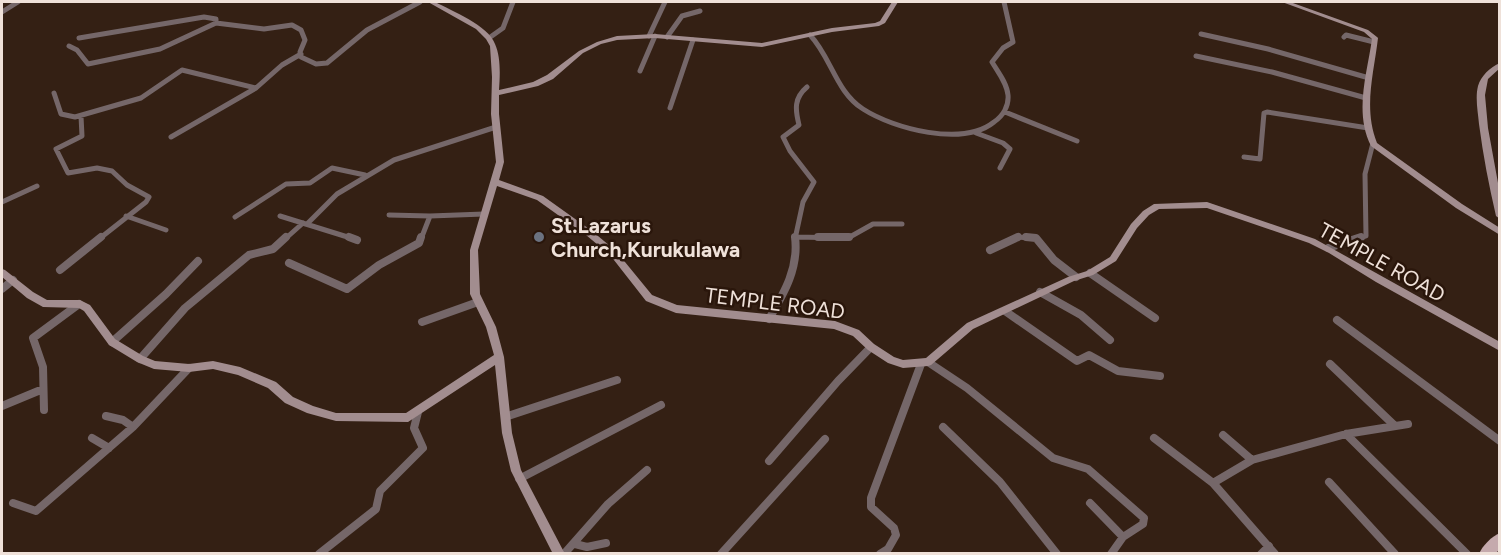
<svg xmlns="http://www.w3.org/2000/svg" width="1501" height="555" viewBox="0 0 1501 555" font-family="Figtree,sans-serif">
	<style>
		.lines { fill: none; stroke-linecap: round; stroke-linejoin: round }
		.street-far1 { stroke: #756769; stroke-width: 5 }
		.street { stroke: #756769; stroke-width: 8 }
		.secondary { fill: #a28d8f; fill-rule: evenodd }
		.primary { fill: #c5aaad; fill-rule: evenodd }
		.worship-dot { fill: #6b7280; stroke: #2a160b; stroke-width: 2 }
		.labels { text-anchor: middle; dominant-baseline: central; stroke-width: 5; stroke-linejoin: round; paint-order: stroke }
		.poi-label { font-size: 21px; font-weight: bold; fill: #efe1d9; stroke: #2a160b; text-anchor: start }
		.street-label { font-size: 21px; fill: #efe1d9; stroke: #2a160b }
	</style>
	<rect width="100%" height="100%" fill="#342014"/>
	<g class="lines">
		<path class="street-far1" d="M2,12L18,2
			M1201,34L1268,49L1369,78
			M810,35C831,57 836,92 863,109C894,129 963,147 994,122C1003,116 1009,106 1008,95C1007,83 998,72 992,62L1003,48L1013,42L1004,2
			M649,36L665,2
			M667,37L682,16L700,11
			M1344,37L1346,35L1374,42
			M79,38L204,17L216,19V23L264,29L292,25L301,30L305,40L300,52L301,57L316,64L327,63L367,30L420,2
			M489,38L503,28L513,2
			M69,46L77,50L88,64L160,49L216,23
			M1196,56L1272,72L1366,98
			M640,71L655,36
			M54,93L61,114L75,117L141,98L182,70L256,88
			M670,108L693,40
			M1005,112L1077,141
			M81,116L82,136L56,149L68,173L97,168L112,171L127,185L149,197L146,202L99,239
			M976,133L1003,143L1010,149L1000,168
			M171,137L256,88L282,65L301,54
			M1244,157L1260,159L1264,113L1267,112L1368,128
			M2,202L37,186
			M389,215L430,216
			M126,216L166,230
			M280,216L354,239
			M235,217L286,184L310,183L332,168L365,175
			M307,224L337,194L394,160L496,127
			M795,237L848,238L873,224H902
			M285,239L303,223
			M421,239L430,216L484,214
			M795,239L803,202L814,182L790,151L783,137L799,125C795,109 794,98 807,87
			M1015,239L1019,237L1037,239
			M1357,239L1366,236L1365,174L1373,143"/>
		<path class="street" d="M349,237L357,240
			M818,237H849
			M1026,237L1036,238L1054,260L1076,277
			M1328,248L1361,237
			M990,250L1018,237
			M289,263L347,289L379,265L419,243L421,237
			M60,270L101,237
			M1090,273L1155,318
			M2,289L13,280
			M1040,292L1081,315L1110,340
			M1005,311L1077,361L1089,355L1118,371L1160,376
			M769,319C784,293 799,268 795,237
			M1337,320L1500,441
			M422,322L478,302
			M112,342L166,294L198,261
			M140,359L185,308L249,255L273,249L286,237
			M928,362L967,388L1053,458L1088,469L1144,518L1143,524L1123,537L1111,554
			M1330,364L1395,426
			M2,406L43,389
			M44,410L43,367L33,338L79,304
			M106,416L123,420L133,427
			M505,417L617,380
			M943,427L1000,482L1057,554
			M1346,434L1467,554
			M92,438L109,448
			M1154,438L1213,483L1275,554
			M1252,460L1346,434L1408,424
			M769,461L838,381L871,347
			M519,479L661,405
			M1329,482L1395,554
			M1213,483L1252,460L1223,435
			M13,503L36,511L133,427L189,368
			M1090,503L1123,537
			M575,544L587,547L606,543
			M319,554L376,509L380,491L423,448L414,428L418,412
			M564,554L608,504L647,470
			M721,554L825,439
			M880,554L888,549L896,535L894,528L871,507V498L921,364
			M1261,554L1269,546"/>
		<path class="secondary" d="M428,2H435C452,11 488,25 495,44C501,57 500,76 499,90L533,82L547,75L579,51L597,42L617,36L655,34L762,43L832,28L875,23L880,21L892,2H898L885,23L879,26L832,32L762,47L655,38L617,40L601,44L583,53L553,79L538,86L499,95V114L504,162L499,180L543,196L592,231L616,251L652,295L677,305L835,321L859,330L874,344L894,357L903,360L926,358L967,323L1068,277L1087,271L1110,257L1131,224L1143,211L1154,204L1207,202L1315,239L1500,342V351L1376,282L1329,253L1309,243L1207,208L1159,209L1149,215L1137,228L1116,261L1093,275L1074,281L973,329L931,365L928,366L903,368L888,363L868,350L853,336L834,329L676,313L646,301L610,255L586,235L537,200L497,186L478,250L480,294L496,327L504,357L512,433L521,470L565,554H553L511,471L502,433L495,365L408,422L336,421L307,413L285,403L268,388L238,375L213,369L189,372L154,369L137,362L109,345L84,311L79,308L43,307L27,298L2,277V269L5,270L33,292L47,300H80L90,305L115,339L143,356L155,361L189,364L213,361L240,367L276,382L293,397L313,406L336,413H406L494,355L486,327L470,294V250L496,162L491,114L492,77L490,46L486,39L476,29Z
			M1282,2H1290L1368,30L1377,37L1378,38C1374,73 1363,108 1377,143L1462,204L1500,228V235L1456,208L1371,146C1354,112 1367,74 1372,39L1364,32Z
			M1500,63V68L1488,79L1485,95L1488,128L1500,194V219L1496,216C1489,186 1483,155 1479,124C1478,112 1475,98 1478,86C1481,76 1490,67 1500,63Z"/>
		<path class="primary" d="M1500,533V549L1495,554H1479C1482,546 1492,536 1500,533Z"/>
	</g>
	<circle class="worship-dot" cx="539" cy="237" r="6"/>
	<g class="labels">
		<g class="poi-label">
			<text x="551" y="225">St.Lazarus<tspan x="551" dy="24">Church,Kurukulawa</tspan></text>
		</g>
		<g class="street-label">
			<text transform="translate(1382 262) rotate(29)">TEMPLE ROAD</text>
			<text transform="translate(775 303) rotate(7)">TEMPLE ROAD</text>
		</g>
	</g>
	<rect width="1501" height="555" fill="none" stroke="#efe1d9" stroke-width="6"/>
</svg>
